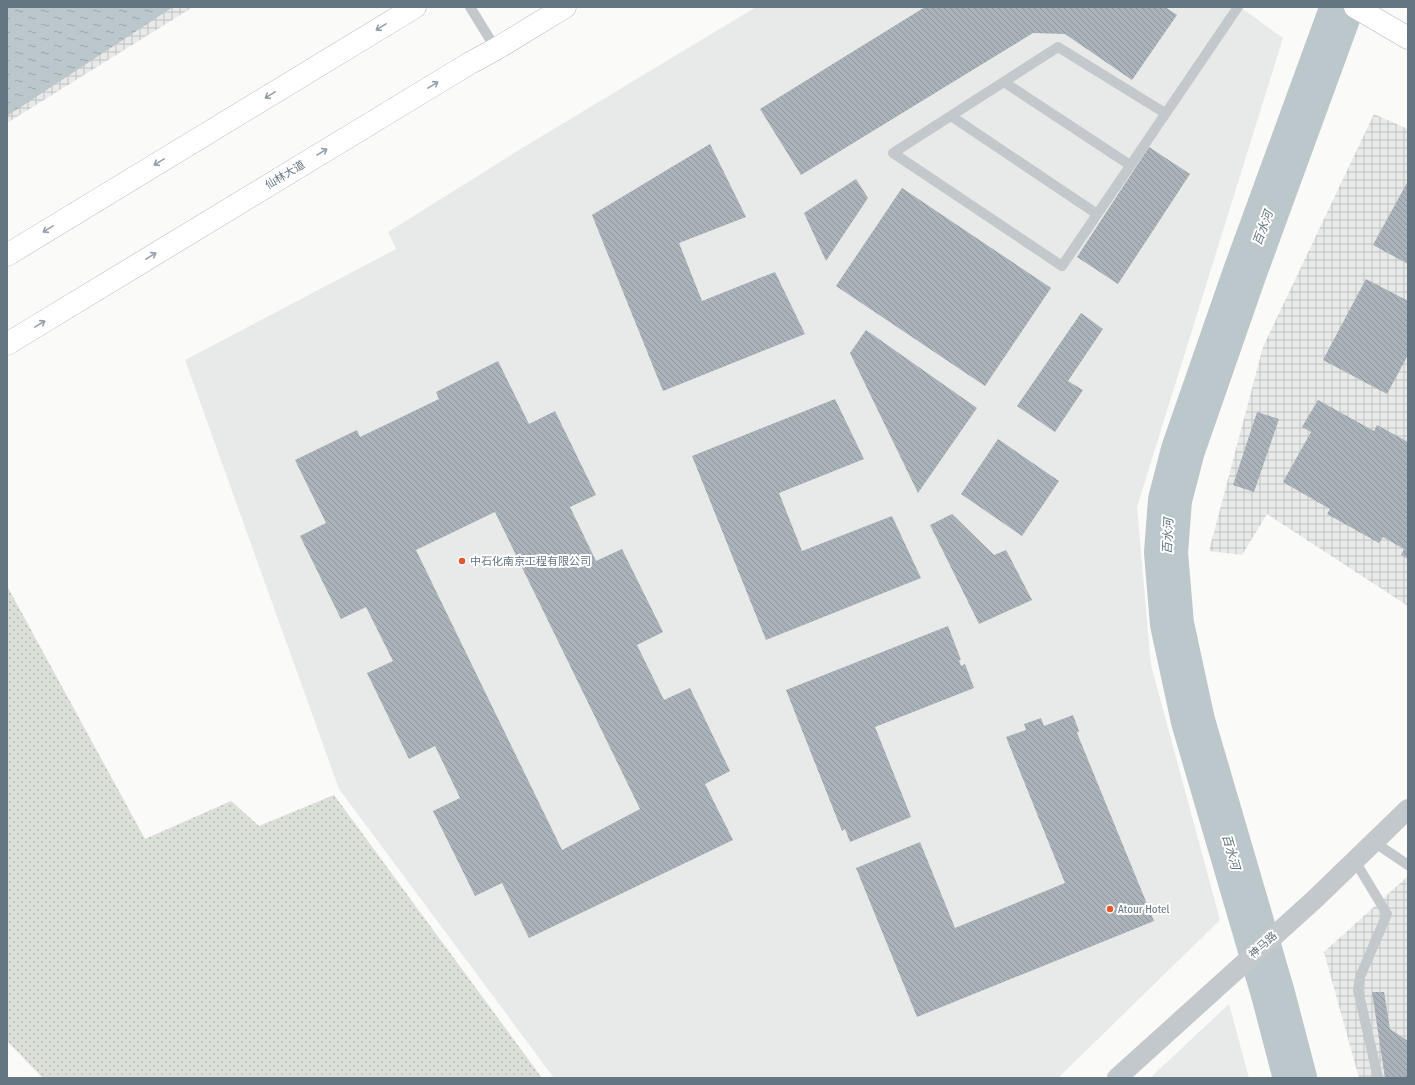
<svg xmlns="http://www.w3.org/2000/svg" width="1415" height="1085" viewBox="0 0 1415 1085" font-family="'Fira Sans Condensed','Noto Sans SC',sans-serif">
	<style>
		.built { fill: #e8e9e9 }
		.industrial { fill: url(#industrial-grid) }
		.grass { fill: url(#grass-dots) }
		.water { fill: url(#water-ripples) }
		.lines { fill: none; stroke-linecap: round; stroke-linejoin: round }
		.river { stroke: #bbc7cb; stroke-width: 44 }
		.building { fill: url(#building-back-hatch); fill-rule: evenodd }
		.secondary-casing { stroke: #b3babf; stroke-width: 23 }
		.primary-casing { stroke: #b5babe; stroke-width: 23 }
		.lane { stroke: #c3c8cc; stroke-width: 10 }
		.street { stroke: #c3c8cc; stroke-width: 20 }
		.secondary { stroke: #fff; stroke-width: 22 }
		.primary { stroke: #fff; stroke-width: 22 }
		.oneway { stroke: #939fa8 }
		.poi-dot { fill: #e4572e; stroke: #fff; stroke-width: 1.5 }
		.labels { text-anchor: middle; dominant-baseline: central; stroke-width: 4; stroke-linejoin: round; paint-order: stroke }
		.street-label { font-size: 11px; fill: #657683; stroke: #fff }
		.poi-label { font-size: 11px; fill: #657683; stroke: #fff; text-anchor: start }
		.water-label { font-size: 12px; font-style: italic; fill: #60757c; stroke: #fff }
	</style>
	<defs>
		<pattern id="industrial-grid" width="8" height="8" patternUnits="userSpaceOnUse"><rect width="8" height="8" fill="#e8e9e9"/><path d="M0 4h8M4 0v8" fill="none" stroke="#c0c1c2"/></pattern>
		<pattern id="grass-dots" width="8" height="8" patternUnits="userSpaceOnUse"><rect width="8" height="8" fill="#dadfd7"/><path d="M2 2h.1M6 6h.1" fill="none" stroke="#b4b9b4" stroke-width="1.8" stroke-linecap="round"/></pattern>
		<pattern id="water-ripples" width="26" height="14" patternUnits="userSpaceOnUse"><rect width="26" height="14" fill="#bbc7cb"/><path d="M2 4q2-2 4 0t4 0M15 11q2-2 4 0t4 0" fill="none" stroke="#9ca6aa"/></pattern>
		<pattern id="building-back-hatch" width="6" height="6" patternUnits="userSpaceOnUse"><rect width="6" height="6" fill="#aab3b9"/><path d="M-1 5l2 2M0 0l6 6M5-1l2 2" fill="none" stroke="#8e969c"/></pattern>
	</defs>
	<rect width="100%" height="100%" fill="#fafaf8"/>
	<path class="built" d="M756,7H1240L1283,38L1137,507L1151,665L1220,920L1058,1078H554L339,789L185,360L396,249L388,232L519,150Z
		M1229,1004L1249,1078H1150Z"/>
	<path class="industrial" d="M7,7H193L7,123Z
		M1374,114L1408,129V606L1267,514L1242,555L1209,551L1263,347Z
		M1408,876V1078H1359L1324,952Z"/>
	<path class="grass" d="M7,586L145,839L231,801L259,826L334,795L542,1078H43L7,1041Z"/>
	<path class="water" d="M7,7H173L7,116Z"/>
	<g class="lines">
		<path class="river" d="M1295,1078L1273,994L1193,721L1172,624L1166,553L1170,500L1183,450L1245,272L1342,7"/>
	</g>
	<path class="building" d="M925,7H1165L1177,15L1132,80L1065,34L1033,33L801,175L760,109Z
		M710,144L746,217L679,243L702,301L775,272L805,334L663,391L592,215Z
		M1149,147L1190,174L1118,284L1077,257Z
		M856,179L868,198L826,261L804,213Z
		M1408,181V264L1373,245Z
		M902,188L1051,288L985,386L836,286Z
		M1366,279L1408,301V355L1387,394L1323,360Z
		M1081,313L1103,329L1068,381L1083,390L1055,432L1017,406Z
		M866,330L977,408L918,493L850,353Z
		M498,361L529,424L555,411L596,495L570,507L596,561L622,549L663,632L637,645L664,700L690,688L730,771L705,784L733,840L529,938L502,883L475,896L433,811L460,798L435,746L409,759L367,673L393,661L366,607L341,619L300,536L326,523L295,460L357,430L360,437L439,399L436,392ZM495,512L640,809L562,850L416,550Z
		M835,399L864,459L779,493L802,551L892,516L921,578L766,640L692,456Z
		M1318,400L1374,431L1377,425L1408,442V559L1401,555L1404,549L1383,537L1379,543L1327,514L1330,509L1283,482L1311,432L1302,427Z
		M1257,412L1279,419L1254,492L1233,485Z
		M998,439L1059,481L1022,536L961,494Z
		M952,514L994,555L1006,550L1032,600L979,624L930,525Z
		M948,626L961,660H959L961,666L965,664L974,688L875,727L911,817L850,842L845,829L842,831L786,690Z
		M1073,715L1079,731L1077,733L1154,921L917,1017L856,868L920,842L955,928L1065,883L1006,737L1026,730L1024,724L1041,718L1044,726Z
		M1372,992H1384L1390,1029L1408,1041V1078H1385Z"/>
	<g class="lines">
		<g class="secondary-casing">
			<path id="secondary" d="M1355,7L1408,38"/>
		</g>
		<g class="primary-casing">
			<path id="primary" d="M7,255L415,7
				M7,344L470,63L496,49L565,7"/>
		</g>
		<path class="lane" d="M470,7L496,49
			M1004,82L1130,165
			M1165,113L1058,47L893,153L1062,266L1238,7
			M951,116L1097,214
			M1374,842L1408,865
			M1355,861L1387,914L1360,977L1358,990L1378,1078"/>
		<path class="street" d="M1117,1078L1315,899L1408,809"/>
		<use href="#secondary" class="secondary"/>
		<use href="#primary" class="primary"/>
	</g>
	<defs><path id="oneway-shaft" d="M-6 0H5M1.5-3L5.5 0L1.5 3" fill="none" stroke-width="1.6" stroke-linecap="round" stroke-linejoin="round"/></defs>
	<g class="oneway">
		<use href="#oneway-shaft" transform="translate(381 27) rotate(149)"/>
		<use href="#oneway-shaft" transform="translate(433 85) rotate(-31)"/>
		<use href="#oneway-shaft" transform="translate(270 95) rotate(149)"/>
		<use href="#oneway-shaft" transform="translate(322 152) rotate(-31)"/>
		<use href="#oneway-shaft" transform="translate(159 162) rotate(149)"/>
		<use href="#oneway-shaft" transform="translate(48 229) rotate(148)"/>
		<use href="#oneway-shaft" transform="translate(151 256) rotate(-31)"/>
		<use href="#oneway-shaft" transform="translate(40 324) rotate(-31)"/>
	</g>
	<g class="poi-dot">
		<circle cx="462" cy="561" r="4"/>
		<circle cx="1110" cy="909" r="4"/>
	</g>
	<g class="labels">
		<g class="street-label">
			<text transform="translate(285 175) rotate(-31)">仙林大道</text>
			<text transform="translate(1263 945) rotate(-42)">神马路</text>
		</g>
		<g class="poi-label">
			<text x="470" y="561">中石化南京工程有限公司</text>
			<text x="1118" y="909">Atour Hotel</text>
		</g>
		<g class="water-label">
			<text transform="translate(1263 228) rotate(-70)">百水河</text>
			<text transform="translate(1168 536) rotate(-88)">百水河</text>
			<text transform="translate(1231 852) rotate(74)">百水河</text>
		</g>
	</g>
	<rect width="1415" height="1085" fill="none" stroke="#657683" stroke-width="16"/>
</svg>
